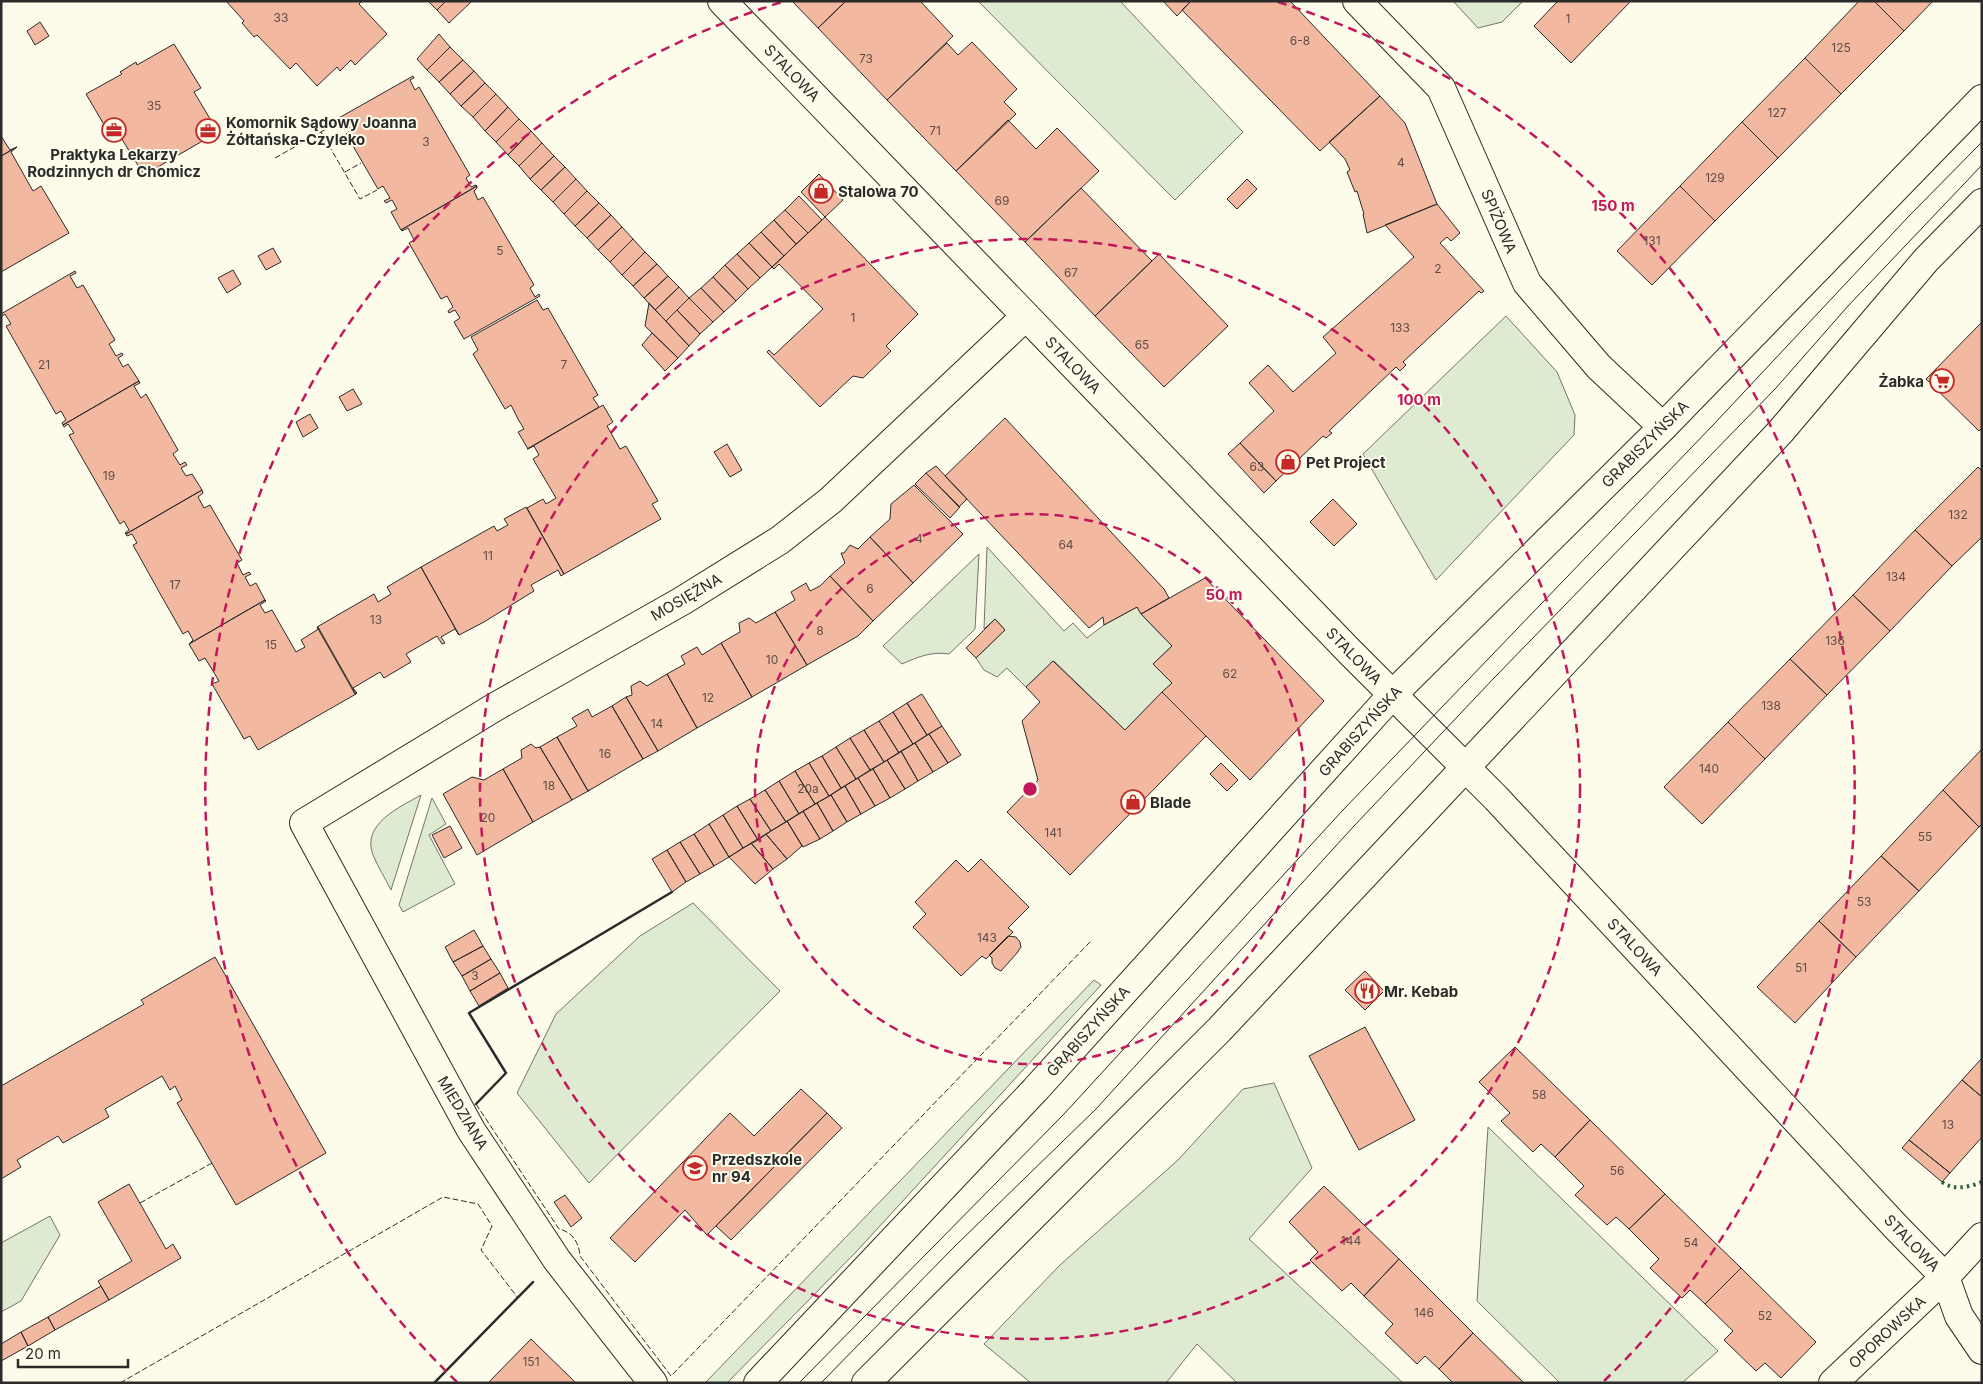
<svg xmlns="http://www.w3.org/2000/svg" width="1983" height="1384" viewBox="0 0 1983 1384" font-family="Inter,sans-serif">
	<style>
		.green { fill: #deebd1; stroke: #74746e }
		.building { fill: #f2b8a0; stroke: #2b2b2b }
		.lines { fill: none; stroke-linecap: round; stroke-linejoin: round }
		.street-casing { stroke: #2b2b2b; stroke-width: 30 }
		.secondary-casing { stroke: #2b2b2b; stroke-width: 30 }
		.street { stroke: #fdfbea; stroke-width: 28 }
		.secondary { stroke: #fdfbea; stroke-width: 28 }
		.tram { stroke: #2b2b2b; stroke-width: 1 }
		.hedge { stroke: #34623c; stroke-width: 4; stroke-dasharray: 2.5 4; stroke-linecap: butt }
		.fence { stroke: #2b2b2b; stroke-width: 1; stroke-dasharray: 6 2.5; stroke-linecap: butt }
		.wall { stroke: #2b2b2b; stroke-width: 2.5 }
		.ring { fill: none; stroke: #c2185b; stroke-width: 2.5; stroke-dasharray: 9 6 }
		.labels { text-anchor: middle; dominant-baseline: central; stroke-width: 4; stroke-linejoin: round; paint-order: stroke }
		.number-label { font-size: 12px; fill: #5d4e48 }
		.street-label { font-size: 15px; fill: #2b2b2b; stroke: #fdfbea }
		.poi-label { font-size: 15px; font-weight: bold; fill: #2b2b2b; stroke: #fdfbea; text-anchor: start }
		.centre { fill: #c2185b; stroke: #fdfbea; stroke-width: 2.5 }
		.ring-label { font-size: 15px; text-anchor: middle; font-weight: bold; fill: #c2185b; stroke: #fdfbea; stroke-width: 4; stroke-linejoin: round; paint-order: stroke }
	</style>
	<rect width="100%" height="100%" fill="#fdfbea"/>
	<path class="green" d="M978,1H1120L1243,132L1175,200Z
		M1453,1H1523L1502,22L1478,28Z
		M1506,316L1557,372L1575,415L1574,435L1436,580L1363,454Z
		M987,547L1064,631L1073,623L1087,638L1104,625L1137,607L1141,614L1172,646L1153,664L1172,683L1125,730L1054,661L1026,687L1007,668L997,677L984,670L976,658L1005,630L995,619L984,629Z
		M979,554L975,629L949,654C933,651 917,657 902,664L883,646Z
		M421,795L391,890C385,878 378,867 373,855C361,824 400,807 421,795Z
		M432,798L446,824L429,835L455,884L403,912L399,905Z
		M693,903L780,991L589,1183L517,1093L556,1014L640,936Z
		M1094,980L1101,985L856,1252L727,1383H705Z
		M1274,1083L1312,1168L1249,1239L1403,1383H1237L1197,1344L1166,1383H1031L984,1344L1060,1265L1178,1160L1243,1089Z
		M1488,1127L1718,1351L1682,1383H1560L1477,1301Z
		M50,1216L60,1235L21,1301L1,1312V1243Z"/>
	<path class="building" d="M226,1H362L359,4L387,34L355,65L351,60L340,71L337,67L317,86L296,63L290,69L257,35L254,37L242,23L244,21Z
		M428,1H446L437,10Z
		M446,1H472L449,23L437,10Z
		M792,1H846L818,28Z
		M846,1H920L953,36L887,100L818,28Z
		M1163,1H1191L1177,16Z
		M1191,1H1290L1380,96L1320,151L1182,10Z
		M1558,1H1631L1571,63L1534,26Z
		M1859,1H1874L1904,31L1841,94L1805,58Z
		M1874,1H1933L1904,31Z
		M40,22L49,36L35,45L27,31Z
		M439,34L450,47L427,70L417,59Z
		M972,42L1017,89L1004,102L1016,114L956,171L887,100L947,43L958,55Z
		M174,44L201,88L194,92L218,132L144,175L120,136L113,140L86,94L122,74L120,72L136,62L137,65Z
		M450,47L463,60L439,82L427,70Z
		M1805,58L1841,94L1778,158L1742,122Z
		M463,60L474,71L450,94L439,82Z
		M474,71L485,83L461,106L450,94Z
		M413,76L414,78L410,80L415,90L419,87L470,175L466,178L471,187L476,185L477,186L401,230L391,212L397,209L392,200L386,203L384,201L390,198L383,186L378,189L346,134L351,130L344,118L339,122L337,119Z
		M485,83L496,94L473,117L461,106Z
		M496,94L508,107L485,131L473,117Z
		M1380,96L1405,123L1437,204L1367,233L1363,214H1364L1357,191L1355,192L1347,172L1350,170L1345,159L1329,142Z
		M508,107L519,119L496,142L485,131Z
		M519,119L531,131L508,155L496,142Z
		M1008,120L1036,149L1057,128L1099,171L1025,242L956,171Z
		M1742,122L1778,158L1715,221L1680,186Z
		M531,131L542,143L519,166L508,155Z
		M1,136L10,150L17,147L1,156Z
		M542,143L554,156L530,179L519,166Z
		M17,147L11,152L33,191L41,186L69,233L1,272V156Z
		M554,156L565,167L541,190L530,179Z
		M565,167L576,179L553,202L541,190Z
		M819,174L843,200L825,217L801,192Z
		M576,179L587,191L564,214L553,202Z
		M1247,179L1257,189L1237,209L1227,199Z
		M477,186V188L474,191L478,200L483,197L534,285L530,288L535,297L539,294L540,296L464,339L454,322L460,318L455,310L449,313L448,311L453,307L447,296L441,299L409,243L414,240L408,228L402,231L401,230Z
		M1680,186L1715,221L1652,285L1617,251Z
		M1081,188L1152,261L1095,316L1025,242Z
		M587,191L599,203L575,226L564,214Z
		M799,196L822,220L808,233L785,210Z
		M599,203L611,215L587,238L575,226Z
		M1437,204L1460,233L1451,241L1447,237L1440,243L1484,291L1481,293L1479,291L1403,362L1406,365L1400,371L1396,367L1329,431L1332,433L1326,438L1323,436L1276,481L1240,443L1274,411L1249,383L1268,365L1293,392L1336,353L1323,337L1414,257L1385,225Z
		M785,210L808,233L796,244L774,220Z
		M611,215L622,227L598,250L587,238Z
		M825,217L918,314L886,346L891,351L863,378L853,376L820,407L767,352L769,350L774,355L823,309L779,264L774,269L772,267Z
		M774,220L796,244L784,256L761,232Z
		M622,227L633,239L610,262L598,250Z
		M761,232L784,256L772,267L749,243Z
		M633,239L645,252L622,275L610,262Z
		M749,243L772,267L760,278L737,254Z
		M273,248L281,262L266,270L258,256Z
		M645,252L657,264L633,286L622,275Z
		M737,254L760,278L748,289L725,265Z
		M1159,254L1228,326L1164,387L1095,316Z
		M657,264L668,276L644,298L633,286Z
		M725,265L748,289L736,301L713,277Z
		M233,270L241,284L227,293L218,278Z
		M75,271L76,273L70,276L77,288L83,285L115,340L109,344L116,356L122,353L123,355L118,358L123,367L128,364L139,381L63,425L62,423L66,420L61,411L56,414L6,326L11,324L5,314L1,317V314Z
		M668,276L679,287L655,310L644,298Z
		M713,277L736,301L724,312L701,288Z
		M679,287L689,298L666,321L655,310Z
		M701,288L724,312L713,322L689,298Z
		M689,298L713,322L700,334L677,310Z
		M537,300L543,310L548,308L598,395L593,398L599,407L528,449L518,432L524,429L518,419L511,405L505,409L473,354L478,350L471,337Z
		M649,303L689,346L678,358L645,326Z
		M677,310L700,334L689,346L666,321Z
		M1982,322V428L1979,431L1926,379Z
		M652,333L678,358L665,371L642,345Z
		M139,381L140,383L134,386L141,398L146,394L178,450L173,454L180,465L185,462L187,465L181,468L186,476L192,474L202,490L126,534L125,533L129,530L124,521L120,524L69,435L74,433L68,424L64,427L63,425Z
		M353,389L362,404L347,411L339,397Z
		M603,405L613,422L607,426L620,449L626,446L658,501L652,504L661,519L564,574L527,508L543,499L546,504L556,498L533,459L539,455L534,446L527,449Z
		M310,414L318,428L303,437L296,422Z
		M1005,418L1164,589L1169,598L1141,614L1137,607L1104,625L1103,617L1089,628L945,476Z
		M1240,443L1276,481L1264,493L1228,454Z
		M727,444L742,470L730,477L714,452Z
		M936,466L967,499L959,507L926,473Z
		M1978,467L1982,471V537L1952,566L1915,530Z
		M926,473L960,507L950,518L915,484Z
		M914,485L963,534L913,583L870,537L890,519L891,504Z
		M202,490L203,493L198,497L204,508L210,505L242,560L237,563L243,575L249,572L251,574L245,577L250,586L256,583L265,600L189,644L193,640L188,631L183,634L162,597L133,545L137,543L132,534L127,536L126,534Z
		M1333,499L1357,524L1334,546L1310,522Z
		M526,507L564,574L561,576L558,570L531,585L534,591L484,622L459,635L421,567L494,526L497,531L508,525L504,519Z
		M1915,530L1952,566L1890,631L1853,595Z
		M870,537L913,583L873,621L830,576L845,563L841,553H844L850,545L858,549Z
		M421,567L459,635L455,629L441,637L445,643L442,644L437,636L406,654L411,662L384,678L380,672L353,688L357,693L355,694L317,627L374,594L378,602L391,594L387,587Z
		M830,576L873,621L858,636L807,665L775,612L795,600L791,592L806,583L810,591L820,586Z
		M1205,578L1324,701L1250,780L1162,692L1172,683L1153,664L1172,646L1141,614Z
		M1853,595L1890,631L1827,695L1790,659Z
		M265,600L266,601L260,605L265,613L272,610L296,652L305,647L301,640L317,630L318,627L356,694L258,750L250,736L244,739L212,684L219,681L205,658L199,661L189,644Z
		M775,612L807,665L752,697L721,643L740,632L739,623L749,618L756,623Z
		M995,619L1005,630L976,658L966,648Z
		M721,643L752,697L697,728L667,674L685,664L681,656L697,647L702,655Z
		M1790,659L1827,695L1765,759L1728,722Z
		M1053,661L1125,730L1162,692L1206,736L1070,875L1007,812L1038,780L1022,721L1040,702L1026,687Z
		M667,674L697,728L658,751L626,697L632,695L631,686L640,681L647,686Z
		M922,694L942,726L927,735L907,703Z
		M626,697L658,751L643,759L612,706Z
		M907,703L927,735L913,744L893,712Z
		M612,706L643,759L588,791L557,737L577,726L572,718L588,709L592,717Z
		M893,712L913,744L899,753L879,721Z
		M879,721L899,753L884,762L864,730Z
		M1728,722L1765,759L1702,824L1664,787Z
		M942,726L961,755L948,763L929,734Z
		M864,730L884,762L870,770L850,738Z
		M929,734L948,763L933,772L915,743Z
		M557,737L588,791L590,790L572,800L540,747Z
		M850,738L870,770L856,779L836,747Z
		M915,743L933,772L918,781L901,751Z
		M531,744L536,748L540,747L572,800L533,822L503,769L522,758L521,750Z
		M836,747L856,779L841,788L822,756Z
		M1982,749V824L1979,827L1943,790Z
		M901,751L918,781L905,789L887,760Z
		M822,756L841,788L829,796L809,763Z
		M887,760L905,789L890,798L873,769Z
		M809,763L829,796L815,804L795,771Z
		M1221,763L1238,780L1227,791L1210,774Z
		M503,769L533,822L477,855L443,794L472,777L484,780Z
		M873,769L890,798L875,806L858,778Z
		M795,771L815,804L799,814L779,781Z
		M858,778L875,806L861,814L845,786Z
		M779,781L799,814L786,822L765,790Z
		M845,786L861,814L847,822L831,795Z
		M765,790L786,822L771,831L750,799Z
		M1943,790L1979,827L1919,891L1881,856Z
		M831,795L847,822L833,831L817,803Z
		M750,799L771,831L758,840L737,806Z
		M817,803L833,831L820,839L803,811Z
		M737,806L758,840L743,848L723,815Z
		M803,811L820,839L803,847L787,821Z
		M723,815L743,848L729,857L709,824Z
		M787,821L802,846L787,859L766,834Z
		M709,824L729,857L714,866L694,834Z
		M450,826L462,848L444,858L432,835Z
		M694,834L714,866L700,874L680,842Z
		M766,834L787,859L773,869L751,843Z
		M680,842L700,874L686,882L667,850Z
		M751,843L773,869L755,884L729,857Z
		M667,850L686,882L672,892L652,859Z
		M1881,856L1919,891L1856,957L1819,921Z
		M981,859L1029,907L1008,928L1013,932L986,959L982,956L961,976L913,927L926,914L915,902L956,860L968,872Z
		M1819,921L1856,957L1795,1023L1757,987Z
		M474,930L483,946L453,962L445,947Z
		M1008,936L1016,937L1020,942L1021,947L1017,953L1001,971L995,968L992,963V958L989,955Z
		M483,946L491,959L462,976L453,962Z
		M215,957L326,1153L236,1205L177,1103L182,1100L175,1086L170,1090L162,1076L105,1109L109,1117L63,1143L58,1136L17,1160L21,1167L1,1179V1086L144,1004L141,1000Z
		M491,959L500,973L470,991L462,976Z
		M1365,971L1384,991L1365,1010L1345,990Z
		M500,973L508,988L479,1006L470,991Z
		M1365,1027L1415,1120L1359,1150L1309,1056Z
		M1515,1047L1590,1120L1555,1157L1541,1144L1533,1152L1501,1121L1510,1113L1479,1082Z
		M1982,1058V1097L1962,1080Z
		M1962,1080L1982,1097V1137L1950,1173L1909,1140Z
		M801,1089L827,1113L707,1235L685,1210L635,1262L610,1238L730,1113L754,1136Z
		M827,1113L842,1128L731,1240L716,1226Z
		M1590,1120L1665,1194L1629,1229L1616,1217L1607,1225L1575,1195L1584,1186L1555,1157Z
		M1909,1140L1950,1173L1942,1182L1902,1148Z
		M129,1184L166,1249L173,1244L181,1258L109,1300L98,1281L132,1261L98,1202Z
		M1324,1186L1399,1259L1364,1296L1351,1283L1342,1291L1310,1260L1318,1252L1289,1222Z
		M1665,1194L1741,1268L1705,1304L1690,1290L1682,1298L1650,1268L1659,1259L1629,1229Z
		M565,1195L582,1218L571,1227L554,1202Z
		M1399,1259L1473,1333L1439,1369L1425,1356L1417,1364L1385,1333L1393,1324L1364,1296Z
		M1741,1268L1816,1342L1781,1378L1765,1363L1756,1371L1724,1340L1733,1331L1705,1304Z
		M101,1286L109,1300L55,1330L48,1317Z
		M48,1317L55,1330L28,1346L21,1332Z
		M21,1332L28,1346L1,1361V1344Z
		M1473,1333L1524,1383H1453L1439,1369Z
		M531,1339L576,1383H488Z"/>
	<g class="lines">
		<g class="street-casing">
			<path id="street" d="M722,1L1349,651L1496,798L1897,1228L1945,1277L1959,1316L1982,1350
				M1357,1L1441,88L1527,283L1599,367L1663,427
				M653,1383L557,1260L471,1130L304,823L495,707L682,601L780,540L831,500L1026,316
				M1833,1383L1945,1277L1982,1237"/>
		</g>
		<g class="secondary-casing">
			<path id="secondary" d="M758,1383L1035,1090L1392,695L1663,427L1982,99
				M866,1383L1219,1030L1781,431L1926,260L1982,203"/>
		</g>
		<use href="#street" class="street"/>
		<use href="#secondary" class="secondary"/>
		<path class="tram" d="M799,1383L1064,1114L1343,810L1714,424L1909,216L1982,142
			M821,1383L954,1247L1096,1109L1354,826L1494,678L1776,388L1848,306L1982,165"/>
		<path class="hedge" d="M1942,1182C1954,1191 1969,1187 1982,1182"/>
		<path class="fence" d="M321,132L338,122
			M275,158L321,132L360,199L377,190
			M345,172L361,163
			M476,1104L559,1229C572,1232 579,1242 580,1256L671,1376L1090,942
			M140,1203L212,1163
			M120,1383L443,1197L478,1204L492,1226L481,1250L518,1298"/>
		<path class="wall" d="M476,1104L506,1073L469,1013L672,892
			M434,1383L533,1282"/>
	</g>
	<g class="ring">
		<circle cx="1030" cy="789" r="275"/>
		<circle cx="1030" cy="789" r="550"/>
		<path d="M457 1382A825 825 0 0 1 782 2M1278 2A825 825 0 0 1 1603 1382"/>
	</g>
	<defs>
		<g id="office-ring" transform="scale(1.25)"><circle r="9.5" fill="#fdfbea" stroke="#c62828" stroke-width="1.5"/><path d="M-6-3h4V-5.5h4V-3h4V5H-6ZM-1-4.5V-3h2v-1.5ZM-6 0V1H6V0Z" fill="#c62828"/></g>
		<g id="shop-ring" transform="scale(1.25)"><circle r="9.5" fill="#fdfbea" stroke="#c62828" stroke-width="1.5"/><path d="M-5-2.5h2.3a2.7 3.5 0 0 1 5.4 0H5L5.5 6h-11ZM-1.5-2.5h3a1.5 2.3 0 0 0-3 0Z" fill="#c62828"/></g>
		<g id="supermarket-ring" transform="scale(1.25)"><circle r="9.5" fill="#fdfbea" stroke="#c62828" stroke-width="1.5"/><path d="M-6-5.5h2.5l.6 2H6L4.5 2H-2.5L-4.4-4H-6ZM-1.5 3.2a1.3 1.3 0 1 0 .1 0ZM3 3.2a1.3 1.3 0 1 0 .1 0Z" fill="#c62828"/></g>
		<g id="restaurant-ring" transform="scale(1.25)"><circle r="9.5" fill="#fdfbea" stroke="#c62828" stroke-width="1.5"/><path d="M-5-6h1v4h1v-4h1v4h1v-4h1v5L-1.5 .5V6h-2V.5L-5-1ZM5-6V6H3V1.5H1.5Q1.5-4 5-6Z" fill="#c62828"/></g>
		<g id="school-ring" transform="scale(1.25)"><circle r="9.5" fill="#fdfbea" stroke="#c62828" stroke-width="1.5"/><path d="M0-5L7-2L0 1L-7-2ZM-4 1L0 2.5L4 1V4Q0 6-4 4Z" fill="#c62828"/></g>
	</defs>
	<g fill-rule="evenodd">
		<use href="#office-ring" x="114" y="130"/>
		<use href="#office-ring" x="208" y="131"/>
		<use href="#shop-ring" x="821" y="191"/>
		<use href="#supermarket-ring" x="1942" y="381"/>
		<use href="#shop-ring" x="1288" y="462"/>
		<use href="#shop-ring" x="1133" y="802"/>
		<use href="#restaurant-ring" x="1367" y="991"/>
		<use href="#school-ring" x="695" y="1168"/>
	</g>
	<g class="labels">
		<g class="number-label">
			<text x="281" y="17">33</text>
			<text x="1568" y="18">1</text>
			<text x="1300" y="40">6-8</text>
			<text x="1841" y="47">125</text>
			<text x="866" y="58">73</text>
			<text x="154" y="105">35</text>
			<text x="1777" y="112">127</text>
			<text x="935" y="130">71</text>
			<text x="426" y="141">3</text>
			<text x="1401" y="162">4</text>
			<text x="1715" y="177">129</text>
			<text x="1002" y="200">69</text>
			<text x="1652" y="240">131</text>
			<text x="500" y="250">5</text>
			<text x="1438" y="268">2</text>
			<text x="1071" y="272">67</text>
			<text x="853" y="317">1</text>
			<text x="1400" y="327">133</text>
			<text x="1142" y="344">65</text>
			<text x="44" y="364">21</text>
			<text x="564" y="364">7</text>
			<text x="1257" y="466">63</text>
			<text x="109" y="475">19</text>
			<text x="1958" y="514">132</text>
			<text x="919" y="538">4</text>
			<text x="1066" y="544">64</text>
			<text x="488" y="555">11</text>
			<text x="1896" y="576">134</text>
			<text x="175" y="584">17</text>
			<text x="870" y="588">6</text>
			<text x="376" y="619">13</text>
			<text x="820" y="630">8</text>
			<text x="1835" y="640">136</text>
			<text x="271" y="644">15</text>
			<text x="772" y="659">10</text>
			<text x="1230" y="673">62</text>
			<text x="708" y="697">12</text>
			<text x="1771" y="705">138</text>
			<text x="657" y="723">14</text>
			<text x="605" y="753">16</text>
			<text x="1709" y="768">140</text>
			<text x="549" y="785">18</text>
			<text x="808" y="788">20a</text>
			<text x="488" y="817">20</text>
			<text x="1053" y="832">141</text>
			<text x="1925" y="836">55</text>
			<text x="1864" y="901">53</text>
			<text x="987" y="937">143</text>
			<text x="1801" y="967">51</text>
			<text x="475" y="975">3</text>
			<text x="1539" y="1094">58</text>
			<text x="1948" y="1124">13</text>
			<text x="1617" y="1170">56</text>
			<text x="1351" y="1240">144</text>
			<text x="1691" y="1242">54</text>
			<text x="1424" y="1312">146</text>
			<text x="1765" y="1315">52</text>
			<text x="531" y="1361">151</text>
		</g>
		<g class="street-label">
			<text transform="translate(792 73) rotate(46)">STALOWA</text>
			<text transform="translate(1499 221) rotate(67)">SPIŻOWA</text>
			<text transform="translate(1073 365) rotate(46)">STALOWA</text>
			<text transform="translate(1645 444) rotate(-45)">GRABISZYŃSKA</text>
			<text transform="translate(686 597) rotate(-30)">MOSIĘŻNA</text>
			<text transform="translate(1354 656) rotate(46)">STALOWA</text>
			<text transform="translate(1360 731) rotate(-48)">GRABISZYŃSKA</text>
			<text transform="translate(1635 947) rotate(47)">STALOWA</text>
			<text transform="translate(1088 1031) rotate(-48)">GRABISZYŃSKA</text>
			<text transform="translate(463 1113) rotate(59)">MIEDZIANA</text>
			<text transform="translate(1912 1243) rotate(46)">STALOWA</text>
			<text transform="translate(1887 1332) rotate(-43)">OPOROWSKA</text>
		</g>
		<g class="poi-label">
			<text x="226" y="122">Komornik Sądowy Joanna<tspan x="226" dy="17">Żółtańska-Czyleko</tspan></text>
			<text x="114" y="154" text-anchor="middle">Praktyka Lekarzy<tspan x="114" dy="17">Rodzinnych dr Chomicz</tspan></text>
			<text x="838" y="191">Stalowa 70</text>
			<text x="1924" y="381" text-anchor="end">Żabka</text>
			<text x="1306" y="462">Pet Project</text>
			<text x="1150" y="802">Blade</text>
			<text x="1384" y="991">Mr. Kebab</text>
			<text x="712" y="1159">Przedszkole<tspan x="712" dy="17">nr 94</tspan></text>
		</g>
	</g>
	<circle cx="1030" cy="789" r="8" class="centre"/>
	<g class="ring-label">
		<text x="1613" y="211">150 m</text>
		<text x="1419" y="405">100 m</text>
		<text x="1224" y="600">50 m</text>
	</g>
	<rect width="1983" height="1384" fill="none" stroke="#2b2b2b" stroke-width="5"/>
	<path d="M18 1359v8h110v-8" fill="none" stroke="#2b2b2b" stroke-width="2.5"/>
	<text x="25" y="1359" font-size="15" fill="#2b2b2b" stroke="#fdfbea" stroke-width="4" paint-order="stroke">20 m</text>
</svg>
